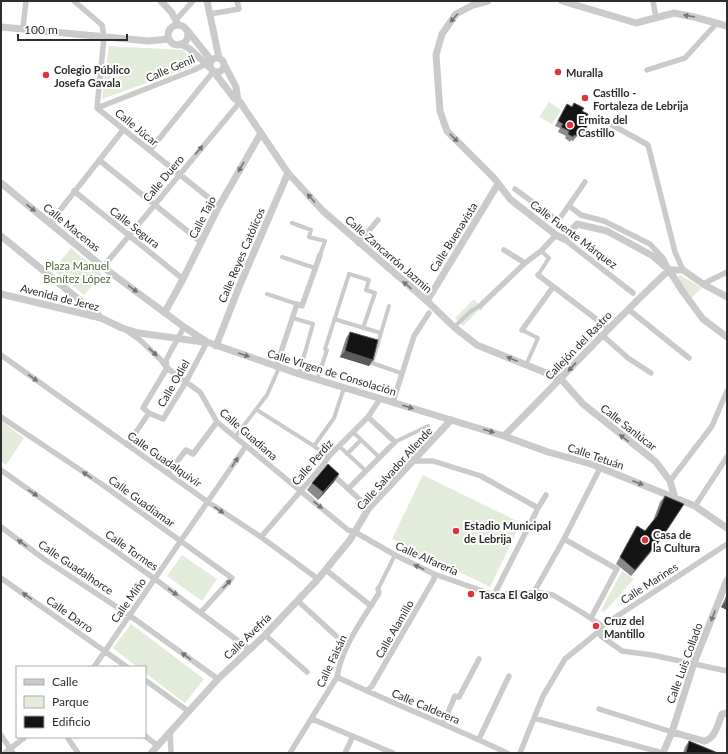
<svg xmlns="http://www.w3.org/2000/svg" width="728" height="754" viewBox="0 0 728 754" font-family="Lato,sans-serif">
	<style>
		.green { fill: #e3ebdb }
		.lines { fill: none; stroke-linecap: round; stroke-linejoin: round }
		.pedestrian { stroke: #cacaca; stroke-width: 4 }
		.minor { stroke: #cacaca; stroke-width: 5.5 }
		.tertiary { stroke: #cacaca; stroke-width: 7 }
		.wall { fill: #8a8a8a }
		.shaded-wall { fill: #5a5a5a }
		.building { fill: #141414; stroke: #5a5a5a }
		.oneway { fill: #747474 }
		.poi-dot { fill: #e3313a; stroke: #fff; stroke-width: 1.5 }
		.labels { text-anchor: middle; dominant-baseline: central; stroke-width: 4; stroke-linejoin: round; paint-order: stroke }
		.street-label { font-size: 11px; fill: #2d2d2d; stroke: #fff }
		.poi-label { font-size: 11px; font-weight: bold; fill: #2d2d2d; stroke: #fff; text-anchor: start }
		.park-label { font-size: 11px; fill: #4f683b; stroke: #fff }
	</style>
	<rect width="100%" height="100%" fill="#fff"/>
	<path class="green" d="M109,46L183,50L197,65L102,99Z
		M549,102L561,110L552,124L539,117Z
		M71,248L102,274L84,295L53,270Z
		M680,275L702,288L691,298L676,278Z
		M474,299L483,309L481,311L479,310L463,326L455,318Z
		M1,421L24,438L6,465L1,461Z
		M423,475L521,523L490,587L392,539Z
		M182,555L217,579L202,601L167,576Z
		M622,571L634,579L604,612L601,610Z
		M131,624L204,679L185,703L145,673V667H137L113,648Z"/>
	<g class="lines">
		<path class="pedestrian" d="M292,223L311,230L309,237L325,241L320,255
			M282,257L315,268
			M538,275L549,258L541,251
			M267,294L297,304
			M389,306L372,363L401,373
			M293,318L313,324L299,374
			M334,319L381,333
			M454,327L471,311L480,306
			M522,330L538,338L526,365
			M317,380L327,350L325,349L349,274L369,280L366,290L375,293L363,328
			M257,410L314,446L328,457
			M353,432L379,457
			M235,437L267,395L279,368
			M395,442L428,426
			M314,446L334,418L344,388
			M339,446L366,471
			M347,454L361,440
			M378,589L395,555"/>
		<path class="minor" d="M74,1L102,25L104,37L97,108L219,206
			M653,1L656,18
			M210,14L239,9L237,1
			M176,20L193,1
			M23,28L26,1
			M647,70L685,58L717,23
			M97,108L194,70L206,64
			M607,122L648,145L675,252L683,270
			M150,150L213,72
			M99,160L201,242
			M515,189L558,221L585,182
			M74,191L183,279
			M569,206L581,215L604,221L650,244L663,258L668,268
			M50,223L123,130
			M564,239L633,293
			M358,243L378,220
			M504,250L525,263
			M103,267L240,102
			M538,275L608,328
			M703,284L727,272
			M480,306L525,263L541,251L556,235
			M628,309L689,358
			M126,330L140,340L161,360L167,368L200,392L217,422L348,530L355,532L395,555L434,574L494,595L536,592L553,595L583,613L602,626L601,636L622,651L652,655L727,671
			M522,330L553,287
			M602,335L628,358L651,373
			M1,355L208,502L261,537L318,579
			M276,367L297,304L302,306L320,255
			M393,402L414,336L429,313
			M149,413L163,419L186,382L207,342
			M1,417L100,483L232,578L201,612
			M127,445L149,413L143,408L167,368L166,360L184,327
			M413,461H433L481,476L538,508
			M1,470L155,579L249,649
			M168,473L186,450L193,454L217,422
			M331,473L369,508
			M670,481L712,426L727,391
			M348,489L395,442L368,417
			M695,506L727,457
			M1,527L44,559L129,615L218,679
			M261,537L323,465L330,455L368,417L380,399
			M564,539L617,569L591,618
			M326,570L371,606
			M1,578L127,667
			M534,592L564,539L600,468
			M494,595L538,508L546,495
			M298,601L347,646
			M602,626L727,544
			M265,635L307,672
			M94,667L246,446
			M337,677C393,704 451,726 507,753
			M145,680L188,711
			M367,691L372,686L434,579V574
			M599,709L672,732
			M534,718L663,753
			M312,719L393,753
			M443,724L455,696L459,697L479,659
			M170,732L171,753
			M1,735L13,753
			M145,736L158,746
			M67,737L78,753
			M479,739L509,676
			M5,753L25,737
			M290,753L337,677C342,646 363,619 379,593L378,589
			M345,753L353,736
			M520,753L543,696L565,659L602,629"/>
		<path class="tertiary" d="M161,1L172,13L178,25
			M207,1L219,58
			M488,1L473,5L456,14L442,34L436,55L440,111L447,131L494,178L510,199L556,235L564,239L577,224L607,231L653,256L669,270L683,292L703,319L727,337
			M562,1L636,23L674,13L694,17L727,26
			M168 35a10 10 0 1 1 20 0a10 10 0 1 1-20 0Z
			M1,27L149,41L169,39
			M187,30L211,60
			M181,44L190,49L209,67
			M210 65a7 7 0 1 1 14 0a7 7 0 1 1-14 0Z
			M224,64L236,87L238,101
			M214,72L234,98L240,102L288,173L323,211L427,301L454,327L477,345L561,379L583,404L656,462L670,481L675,498
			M1,183L103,267L184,327L207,342L299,374L504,436L548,452L591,464L695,506L727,528
			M1,236L99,316
			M669,270H683L703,284L727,297
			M1,294L101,318L122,328L139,333L203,342
			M427,301L498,184
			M165,312L183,279L219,206L261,133
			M216,346L239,287L288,173
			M504,436C559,381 612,323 669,270
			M672,732L704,741C715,739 718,724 722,714L727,713
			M151,753L218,679L265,635L318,579L350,540L369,508L451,420
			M663,753L672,732L694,663L727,580"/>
	</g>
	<path class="wall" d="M574,103L582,111L585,119L583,133L580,138L577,136L573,141L571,140L570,142L565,138L566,136L558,132L560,128L555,126L564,109L567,104L572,107Z
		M350,332L373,360L369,366L340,357L346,338Z
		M339,474L334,482L318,500L307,490L312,483Z
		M665,496L659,542L631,576L616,564L633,533L637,526L645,531L653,521L660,502Z
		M727,594V610L721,607Z
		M689,741L718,753H683L685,747Z"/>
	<path class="shaded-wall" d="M345,351L373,360L369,366L340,357Z
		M339,474L334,482L318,500L323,492Z
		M663,536L659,542L631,576L635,570Z
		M726,601L727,602V610L721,607Z"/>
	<path class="building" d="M574,103L584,108L582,111L588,114L585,119L590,121L583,133L579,131L577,136L574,135L573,137L568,134L569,131L561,127L563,124L558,121L567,104L572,107Z
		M350,332L378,340L373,360L345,351Z
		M328,464L339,474L323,492L312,483Z
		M665,496L684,504L663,536L635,570L620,557L637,526L645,531L657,516Z
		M689,741L718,753H686Z"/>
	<defs><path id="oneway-solid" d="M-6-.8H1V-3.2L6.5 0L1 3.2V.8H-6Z"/></defs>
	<g class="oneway">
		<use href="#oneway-solid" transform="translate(689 16) rotate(-170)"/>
		<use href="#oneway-solid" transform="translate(454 18) rotate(132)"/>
		<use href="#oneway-solid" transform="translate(454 138) rotate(45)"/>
		<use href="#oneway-solid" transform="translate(199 150) rotate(-50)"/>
		<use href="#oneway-solid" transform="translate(241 167) rotate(120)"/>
		<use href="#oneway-solid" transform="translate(311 198) rotate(-132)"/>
		<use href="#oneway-solid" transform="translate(31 208) rotate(39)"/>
		<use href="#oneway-solid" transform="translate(407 285) rotate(-140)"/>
		<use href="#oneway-solid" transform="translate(133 289) rotate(36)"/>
		<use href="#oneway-solid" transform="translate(153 352) rotate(43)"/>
		<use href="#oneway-solid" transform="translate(244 355) rotate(19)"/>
		<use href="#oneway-solid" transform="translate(512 359) rotate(-158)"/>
		<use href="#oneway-solid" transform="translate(572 367) rotate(133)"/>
		<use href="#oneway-solid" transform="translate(33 378) rotate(36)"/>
		<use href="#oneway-solid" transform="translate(408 407) rotate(17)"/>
		<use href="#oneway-solid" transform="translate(489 431) rotate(17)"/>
		<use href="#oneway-solid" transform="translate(624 438) rotate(-142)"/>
		<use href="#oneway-solid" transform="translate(235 462) rotate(-56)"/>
		<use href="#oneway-solid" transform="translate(87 475) rotate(-146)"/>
		<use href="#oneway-solid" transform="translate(638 483) rotate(21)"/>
		<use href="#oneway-solid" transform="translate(33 493) rotate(35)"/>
		<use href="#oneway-solid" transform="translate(318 505) rotate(39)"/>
		<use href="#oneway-solid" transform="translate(219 510) rotate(34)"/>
		<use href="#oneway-solid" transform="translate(22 543) rotate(-144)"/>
		<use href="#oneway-solid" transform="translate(419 567) rotate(-154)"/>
		<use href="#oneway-solid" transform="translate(227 584) rotate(-46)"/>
		<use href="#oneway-solid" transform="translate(173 592) rotate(36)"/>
		<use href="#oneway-solid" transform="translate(27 596) rotate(-145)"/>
		<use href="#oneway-solid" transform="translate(713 616) rotate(111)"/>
		<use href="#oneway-solid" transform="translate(186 656) rotate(-144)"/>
	</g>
	<g class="poi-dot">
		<circle cx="558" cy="72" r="4"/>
		<circle cx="46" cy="75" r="4"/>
		<circle cx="585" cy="98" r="4"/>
		<circle cx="570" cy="125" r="4"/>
		<circle cx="456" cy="531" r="4"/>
		<circle cx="645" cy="540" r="4"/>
		<circle cx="471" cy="594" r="4"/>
		<circle cx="596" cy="626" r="4"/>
	</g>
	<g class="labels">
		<g class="street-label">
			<text transform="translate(170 68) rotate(-23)">Calle Genil</text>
			<text transform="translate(137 127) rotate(39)">Calle Júcar</text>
			<text transform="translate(163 178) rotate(-50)">Calle Duero</text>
			<text transform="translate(202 217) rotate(-63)">Calle Tajo</text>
			<text transform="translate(72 227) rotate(39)">Calle Macenas</text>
			<text transform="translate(135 227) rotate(38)">Calle Segura</text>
			<text transform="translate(574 234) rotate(37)">Calle Fuente Márquez</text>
			<text transform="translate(453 237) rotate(-58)">Calle Buenavista</text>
			<text transform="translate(389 254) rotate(41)">Calle Zancarrón Jazmín</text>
			<text transform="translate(241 255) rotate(-67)">Calle Reyes Católicos</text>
			<text transform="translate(60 297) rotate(14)">Avenida de Jerez</text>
			<text transform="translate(578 345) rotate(-46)">Callejón del Rastro</text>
			<text transform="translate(332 372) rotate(17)">Calle Virgen de Consolación</text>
			<text transform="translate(173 383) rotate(-60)">Calle Odiel</text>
			<text transform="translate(629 427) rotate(38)">Calle Sanlúcar</text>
			<text transform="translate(249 434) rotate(41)">Calle Guadiana</text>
			<text transform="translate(596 456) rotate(19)">Calle Tetuán</text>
			<text transform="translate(165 459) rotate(35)">Calle Guadalquivir</text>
			<text transform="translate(312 462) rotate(-49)">Calle Perdiz</text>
			<text transform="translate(394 468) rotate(-48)">Calle Salvador Allende</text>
			<text transform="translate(142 501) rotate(36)">Calle Guadiamar</text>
			<text transform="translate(132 550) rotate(35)">Calle Tormes</text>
			<text transform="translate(427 558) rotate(24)">Calle Alfarería</text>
			<text transform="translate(76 567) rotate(34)">Calle Guadalhorce</text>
			<text transform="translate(649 583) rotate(-33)">Calle Marines</text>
			<text transform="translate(128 600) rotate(-55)">Calle Miño</text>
			<text transform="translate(70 614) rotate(35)">Calle Darro</text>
			<text transform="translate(394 629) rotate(-60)">Calle Alamillo</text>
			<text transform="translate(247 636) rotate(-44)">Calle Avefría</text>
			<text transform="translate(331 661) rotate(-65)">Calle Faisán</text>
			<text transform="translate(684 663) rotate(-70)">Calle Luis Collado</text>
			<text transform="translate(426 706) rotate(23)">Calle Calderera</text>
		</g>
		<g class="poi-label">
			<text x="54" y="69">Colegio Público<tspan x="54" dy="13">Josefa Gavala</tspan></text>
			<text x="566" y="72">Muralla</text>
			<text x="593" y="92">Castillo -<tspan x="593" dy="13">Fortaleza de Lebrija</tspan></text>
			<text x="578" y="119">Ermita del<tspan x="578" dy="13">Castillo</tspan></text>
			<text x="464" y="525">Estadio Municipal<tspan x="464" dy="13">de Lebrija</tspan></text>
			<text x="653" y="534">Casa de<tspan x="653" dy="13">la Cultura</tspan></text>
			<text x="479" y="594">Tasca El Galgo</text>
			<text x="604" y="620">Cruz del<tspan x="604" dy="13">Mantillo</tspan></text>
		</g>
		<g class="park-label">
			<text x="77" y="265">Plaza Manuel<tspan x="77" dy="13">Benítez López</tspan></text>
		</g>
	</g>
	<rect width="728" height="754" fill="none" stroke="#2d2d2d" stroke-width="4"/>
	<rect x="16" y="666" width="130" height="72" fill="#ffffff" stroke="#ababab"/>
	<rect x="24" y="679" width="20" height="6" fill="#cacaca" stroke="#ababab"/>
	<text x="52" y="686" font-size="12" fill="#2d2d2d">Calle</text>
	<rect x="24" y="696" width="20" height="12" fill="#e3ebdb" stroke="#ababab"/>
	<text x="52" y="706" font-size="12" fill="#2d2d2d">Parque</text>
	<rect x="24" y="716" width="20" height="12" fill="#141414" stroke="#ababab"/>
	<text x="52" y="726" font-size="12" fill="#2d2d2d">Edificio</text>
	<path d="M18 34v6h109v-6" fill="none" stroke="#2d2d2d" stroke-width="2"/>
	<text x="24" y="34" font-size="12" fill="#2d2d2d" stroke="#ffffff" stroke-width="3" paint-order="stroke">100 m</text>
</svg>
